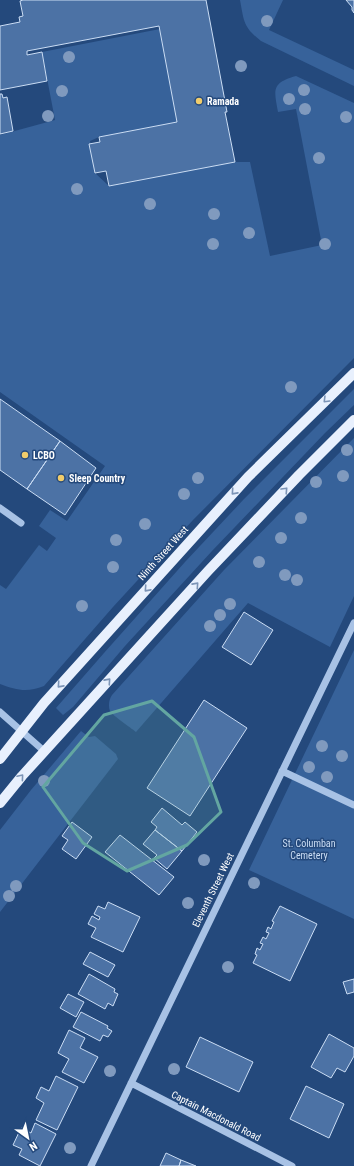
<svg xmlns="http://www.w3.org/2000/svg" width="354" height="1166" viewBox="0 0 354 1166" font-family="'Roboto Condensed',sans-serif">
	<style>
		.green { fill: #37629a }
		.building { fill: #4c72a5; stroke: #cbddf4 }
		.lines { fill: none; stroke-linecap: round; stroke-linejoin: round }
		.minor { stroke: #a8c2e5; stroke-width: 7 }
		.major { stroke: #e8f0fd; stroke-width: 10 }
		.tree { fill: #809abe }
		.oneway { stroke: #7c94b6 }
		.marked { fill: #63a6a1; fill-opacity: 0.2; stroke: #63a6a1; stroke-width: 3; stroke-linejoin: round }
		.poi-dot { fill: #f0cc6b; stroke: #24497c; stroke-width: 1.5 }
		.labels { text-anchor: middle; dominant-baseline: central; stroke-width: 3; stroke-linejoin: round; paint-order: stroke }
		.poi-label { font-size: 10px; font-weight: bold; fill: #fff; stroke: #24497c; text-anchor: start }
		.street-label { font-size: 10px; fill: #fff; stroke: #24497c }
		.park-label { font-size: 10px; fill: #cbddf4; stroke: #24497c }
	</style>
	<rect width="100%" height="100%" fill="#24497c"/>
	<path class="green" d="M240,0H283L269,30L354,70V86L261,41C243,27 244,21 240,0Z
		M160,29L177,122L99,137L90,141L95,173L109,186L235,162H250L270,256L322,245L296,109L278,112C274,90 271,83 296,76L354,103V358L193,520L113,607L44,686C27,693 16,690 0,684V585L6,589L39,545L47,551L56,538L39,526L50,510L67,521L105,466L0,392V135L55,120L42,52Z
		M354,389V405L325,433L212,551L125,646L73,707L63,715L56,708L104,653L185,562L244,499Z
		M354,438V596L330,647L248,603L136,732C130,727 113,716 110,711C108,706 109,699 112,695L224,570Z
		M354,650V919L249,870Z
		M81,731L89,737L95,736L116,754L118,759L0,912V830L31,790Z"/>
	<path class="building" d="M23,0H206L227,112H225L235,162L109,186L106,171L95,173L89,144L100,142L99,137L177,122L159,26L27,51V55L42,52L47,81L0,90V26L20,22L19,17L23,16L20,1Z
		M346,0H354V13L352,10V7Z
		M0,94H2L3,98L7,97L13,131L0,134Z
		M0,399L60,441L27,489L0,470Z
		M60,441L96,468L65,515L27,489Z
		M244,612L273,630L251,665L222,647Z
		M204,700L247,728L190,816L147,788Z
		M162,808L182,825L185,822L197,832L182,851L155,830L157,827L151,822Z
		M72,822L92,837L76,859L62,849L68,840L62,836Z
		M155,830L182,851L167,869L154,858L157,855L143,844Z
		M120,835L174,877L159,895L105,852Z
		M108,902L140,917L123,952L91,937L96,928L88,924L92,916L99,920L100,917L94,914L98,906L105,909Z
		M280,906L317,924L290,981L253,963L257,955L255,954L257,948L260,950L263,944L260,943L263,937L266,939L269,933L266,932L268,927L271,929L274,922L272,921Z
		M90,952L115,965L108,977L83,964Z
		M89,974L115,989L114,992L118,994L113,1006L108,1003L105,1009L78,994Z
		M354,979V992L347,994L343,982Z
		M68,994L84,1002L76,1017L60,1008Z
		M81,1012L108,1026L107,1028L112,1031L108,1037L103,1035L100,1041L73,1027Z
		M69,1030L85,1038L80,1048L98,1057L84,1083L62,1072L69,1059L58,1053Z
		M329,1034L354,1048V1056L345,1072L337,1068L331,1078L311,1067Z
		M200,1037L253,1062L239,1092L186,1067Z
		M56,1076L78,1087L57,1130L36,1120L44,1103L36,1098L41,1087L49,1091Z
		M306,1086L344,1104L329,1138L290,1119Z
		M35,1123L56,1134L40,1166L19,1155L22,1149L13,1145L21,1128L31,1133Z
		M166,1153L181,1160L179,1166H160Z
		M181,1160L196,1166H179Z"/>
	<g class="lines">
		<path class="minor" d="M0,508L21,523
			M0,712L44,751
			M282,771L354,805
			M131,1083L292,1166
			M91,1166L354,623"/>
		<path class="major" d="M0,759L44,703L248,477L354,373
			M0,803L22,776L208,571L299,475L354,420"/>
	</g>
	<g class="tree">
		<circle cx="267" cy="21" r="6"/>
		<circle cx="69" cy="57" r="6"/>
		<circle cx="241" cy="66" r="6"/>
		<circle cx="304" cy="90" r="6"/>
		<circle cx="62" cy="91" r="6"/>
		<circle cx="289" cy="99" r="6"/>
		<circle cx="305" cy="109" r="6"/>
		<circle cx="48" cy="116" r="6"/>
		<circle cx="346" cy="117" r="6"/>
		<circle cx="319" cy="158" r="6"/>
		<circle cx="77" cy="189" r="6"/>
		<circle cx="150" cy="204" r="6"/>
		<circle cx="214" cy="214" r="6"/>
		<circle cx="249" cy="233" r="6"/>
		<circle cx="213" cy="244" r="6"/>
		<circle cx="325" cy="244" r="6"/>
		<circle cx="291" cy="387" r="6"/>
		<circle cx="347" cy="450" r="6"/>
		<circle cx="343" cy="476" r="6"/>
		<circle cx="198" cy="478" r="6"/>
		<circle cx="316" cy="482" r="6"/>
		<circle cx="184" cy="494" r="6"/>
		<circle cx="301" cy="518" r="6"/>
		<circle cx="145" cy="524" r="6"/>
		<circle cx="281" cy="538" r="6"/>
		<circle cx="116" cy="540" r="6"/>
		<circle cx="259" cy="562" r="6"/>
		<circle cx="113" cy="567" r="6"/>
		<circle cx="285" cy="575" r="6"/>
		<circle cx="297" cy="580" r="6"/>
		<circle cx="230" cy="604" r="6"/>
		<circle cx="82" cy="606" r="6"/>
		<circle cx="220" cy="615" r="6"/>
		<circle cx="210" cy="626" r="6"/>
		<circle cx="322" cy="746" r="6"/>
		<circle cx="342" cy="756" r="6"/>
		<circle cx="309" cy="767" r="6"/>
		<circle cx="327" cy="777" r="6"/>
		<circle cx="44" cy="781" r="6"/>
		<circle cx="204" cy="860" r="6"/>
		<circle cx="254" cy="883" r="6"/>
		<circle cx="16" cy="886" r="6"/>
		<circle cx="9" cy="896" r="6"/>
		<circle cx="188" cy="903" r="6"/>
		<circle cx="228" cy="967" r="6"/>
		<circle cx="174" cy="1069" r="6"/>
		<circle cx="110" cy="1071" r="6"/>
		<circle cx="70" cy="1148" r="6"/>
	</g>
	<defs><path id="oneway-chevron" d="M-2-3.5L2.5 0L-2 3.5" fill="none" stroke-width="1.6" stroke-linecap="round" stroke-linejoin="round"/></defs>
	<g class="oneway">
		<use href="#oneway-chevron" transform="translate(326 400) rotate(135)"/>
		<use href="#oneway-chevron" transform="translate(285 490) rotate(-47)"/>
		<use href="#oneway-chevron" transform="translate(234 492) rotate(132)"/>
		<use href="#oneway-chevron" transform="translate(196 585) rotate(-48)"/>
		<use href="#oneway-chevron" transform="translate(147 589) rotate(132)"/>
		<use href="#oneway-chevron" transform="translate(108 681) rotate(-48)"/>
		<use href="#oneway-chevron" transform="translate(60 685) rotate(132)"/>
		<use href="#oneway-chevron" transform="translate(21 777) rotate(-50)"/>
	</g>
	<path class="marked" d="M152,701L194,737L221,812L187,845L127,871L83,843L43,787L104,715Z"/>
	<g class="poi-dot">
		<circle cx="199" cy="101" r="4"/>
		<circle cx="25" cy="455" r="4"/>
		<circle cx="61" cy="478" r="4"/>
	</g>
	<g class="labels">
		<g class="poi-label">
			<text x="207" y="101">Ramada</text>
			<text x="33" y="455">LCBO</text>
			<text x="69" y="478">Sleep Country</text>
		</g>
		<g class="street-label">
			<text transform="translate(163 553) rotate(-48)">Ninth Street West</text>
			<text transform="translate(213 890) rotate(-64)">Eleventh Street West</text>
			<text transform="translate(216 1116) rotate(27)">Captain Macdonald Road</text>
		</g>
		<g class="park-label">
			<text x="309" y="843">St. Columban<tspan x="309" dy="12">Cemetery</tspan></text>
		</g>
	</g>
	<g transform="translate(28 1138) rotate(147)" stroke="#24497c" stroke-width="3" paint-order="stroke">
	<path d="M0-3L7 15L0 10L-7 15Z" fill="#ffffff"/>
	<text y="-6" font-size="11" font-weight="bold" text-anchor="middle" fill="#ffffff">N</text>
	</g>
</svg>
